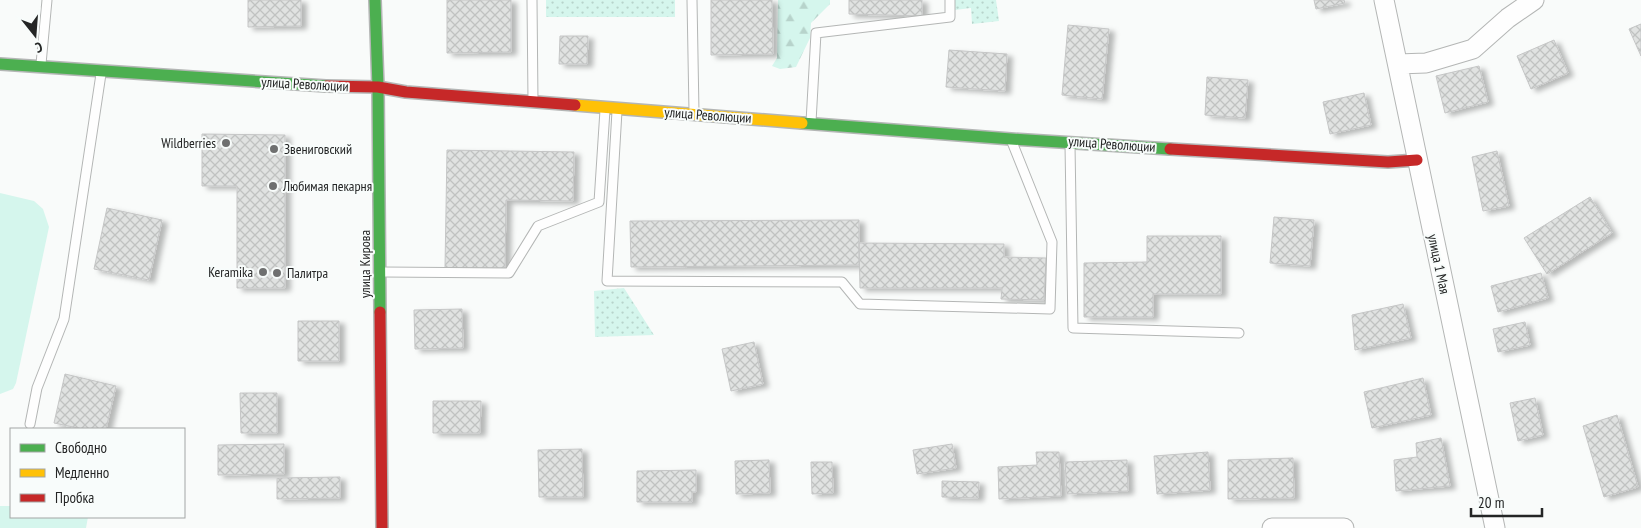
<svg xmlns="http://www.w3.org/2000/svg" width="1641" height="528" viewBox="0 0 1641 528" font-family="'PT Sans Narrow',sans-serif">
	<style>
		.grass { fill: url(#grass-dots) }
		.forest { fill: url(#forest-firs) }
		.pitch { fill: #d5f6ed }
		.building { fill: url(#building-cross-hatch); stroke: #c5c6c6; filter: url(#shadow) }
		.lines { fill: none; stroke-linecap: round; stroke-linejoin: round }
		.lane-casing { stroke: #b4b6b5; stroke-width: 11 }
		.street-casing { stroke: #b4b6b5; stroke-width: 21 }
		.fast-casing { stroke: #b4b6b5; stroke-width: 14 }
		.slow-casing { stroke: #b4b6b5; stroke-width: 14 }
		.jam-casing { stroke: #b4b6b5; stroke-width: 14 }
		.lane { stroke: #fefefe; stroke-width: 9 }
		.street { stroke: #fefefe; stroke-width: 19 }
		.fast { stroke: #4caf50; stroke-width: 11 }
		.slow { stroke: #ffc107; stroke-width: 11 }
		.jam { stroke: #c62828; stroke-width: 11 }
		.poi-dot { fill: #6f7070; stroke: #f8fcfb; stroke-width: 2 }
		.labels { text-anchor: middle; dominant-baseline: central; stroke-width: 4; stroke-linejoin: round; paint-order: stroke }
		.street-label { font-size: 14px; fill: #242525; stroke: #f8fcfb }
		.poi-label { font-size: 14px; fill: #242525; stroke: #f8fcfb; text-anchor: start }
	</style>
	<defs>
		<pattern id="grass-dots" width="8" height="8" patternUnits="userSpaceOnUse" patternTransform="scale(1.25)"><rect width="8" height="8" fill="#d5f6ed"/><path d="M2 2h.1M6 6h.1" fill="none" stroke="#b7d3cb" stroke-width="1.8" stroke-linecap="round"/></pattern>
		<pattern id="forest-firs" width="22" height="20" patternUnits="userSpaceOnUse" patternTransform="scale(1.25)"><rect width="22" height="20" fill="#d5f6ed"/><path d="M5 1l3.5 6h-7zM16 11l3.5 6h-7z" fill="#b7d3cb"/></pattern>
		<pattern id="building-cross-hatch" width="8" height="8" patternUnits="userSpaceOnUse" patternTransform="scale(1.25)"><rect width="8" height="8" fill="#e0e2e1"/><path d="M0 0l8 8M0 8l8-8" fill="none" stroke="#c0c2c1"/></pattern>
		<filter id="shadow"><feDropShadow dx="5.5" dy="3" stdDeviation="2.5" flood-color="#0004"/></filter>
	</defs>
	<rect width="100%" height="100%" fill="#f9fbfa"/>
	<path class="grass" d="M546,0H675V17H546Z
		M955,0H996L999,21L972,24L971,8L955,10Z
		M624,288L654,335L595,337L594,291Z"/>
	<path class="forest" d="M778,0H830V4L811,23L810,38L796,67L780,69L772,66L777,58Z"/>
	<path class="pitch" d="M0,193L34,201L43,209L49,227L16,383L13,389L0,394Z
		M0,506H11V517H88L86,528H0Z"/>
	<path class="building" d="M248,0H301V26L248,27Z
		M447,0H511V52L447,53Z
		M711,0H772L773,54L711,55Z
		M849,0H922V16L849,14Z
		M1314,0H1344L1345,3L1316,9Z
		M1641,24V56L1629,29Z
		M1068,25L1109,29L1102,99L1062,95Z
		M560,36H588L587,64H559Z
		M1554,40L1568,73L1531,89L1517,56Z
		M949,50L1007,54L1005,91L946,87Z
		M1479,66L1488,102L1445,113L1436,76Z
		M1207,77L1248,80L1245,118L1205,115Z
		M1364,93L1371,125L1330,134L1323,102Z
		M202,134L285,135V288H237V186H202Z
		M447,150L574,152L573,201L506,200L505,268H445Z
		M1497,151L1509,206L1483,211L1472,157Z
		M1590,197L1612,233L1547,274L1524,238Z
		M107,208L162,220L149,280L94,269Z
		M1274,217L1314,220L1310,266L1270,263Z
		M859,220V265L631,267L630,221Z
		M1147,236H1221V294H1153V317H1084V263L1147,262Z
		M859,243L1004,244V257L1046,258L1044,300L1001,299L1002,288H860Z
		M1541,273L1548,298L1498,312L1491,286Z
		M1403,304L1411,338L1355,350L1352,315Z
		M462,309L463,348L415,349L414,310Z
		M298,321H339V361H298Z
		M1525,322L1530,345L1498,352L1493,329Z
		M754,342L763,384L731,391L722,349Z
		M65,374L116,386L106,429H83L54,423Z
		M1423,378L1431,415L1372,428L1364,392Z
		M240,393H277V433H241Z
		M1535,398L1543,435L1518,441L1510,403Z
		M433,401H481L480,433H433Z
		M1617,415L1638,487L1604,497L1583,426Z
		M1441,438L1450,486L1396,491L1394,460L1417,457L1416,443Z
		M284,444V474L218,475V445Z
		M952,444L956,468L917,474L913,450Z
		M582,449L583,497H539L538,450Z
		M1036,452H1059L1061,496L999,499L998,467L1037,465Z
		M1208,452L1210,490L1157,494L1154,456Z
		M1293,458L1294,498L1228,499V460Z
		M769,460L770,493L736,494L735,461Z
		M1127,460L1128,491L1067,494L1065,462Z
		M811,462H832L833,493L812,494Z
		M696,470V492H692V502H637V471Z
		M340,477V498L277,499V478Z
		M942,481L979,482L978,498L942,497Z"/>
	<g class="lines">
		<g class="lane-casing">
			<path id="lane" d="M532,0L533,101
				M692,0L694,112
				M41,64L47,0
				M617,111L607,281L842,282L860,304L1050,309L1052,242L1012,142
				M811,122L816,33L950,17V0
				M1070,145L1073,328L1239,333
				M383,272L509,273L538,226L599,202L605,110
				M30,424L37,388L64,319L101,74"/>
		</g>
		<g class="street-casing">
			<path id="street" d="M1384,0L1495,528
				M1398,64L1426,63L1473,49L1508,18L1534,0
				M1272,528H1344"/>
		</g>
		<g class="fast-casing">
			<path id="fast" d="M375,0L378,87L380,312
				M0,64L326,86
				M802,123L1011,139L1170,149"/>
		</g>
		<g class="slow-casing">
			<path id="slow" d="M575,105L802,123"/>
		</g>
		<g class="jam-casing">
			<path id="jam" d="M326,86L378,87L406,92L575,105
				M1170,149L1388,162L1417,160
				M380,312L382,528"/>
		</g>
		<use href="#lane" class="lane"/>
		<use href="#street" class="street"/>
		<use href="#fast" class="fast"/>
		<use href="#slow" class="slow"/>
		<use href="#jam" class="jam"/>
	</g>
	<g class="poi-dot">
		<circle cx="226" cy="143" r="5"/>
		<circle cx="274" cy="149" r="5"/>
		<circle cx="273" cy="186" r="5"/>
		<circle cx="263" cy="272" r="5"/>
		<circle cx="277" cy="273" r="5"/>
	</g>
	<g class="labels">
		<g class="street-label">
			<text transform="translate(305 84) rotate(3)">улица Революции</text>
			<text transform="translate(708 115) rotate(4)">улица Революции</text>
			<text transform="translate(1112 144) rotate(4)">улица Революции</text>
			<text transform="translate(365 264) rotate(-90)">улица Кирова</text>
			<text transform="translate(1439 264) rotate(78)">улица 1 Мая</text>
		</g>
		<g class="poi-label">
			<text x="216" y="143" text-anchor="end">Wildberries</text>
			<text x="284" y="149">Звениговский</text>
			<text x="283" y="186">Любимая пекарня</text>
			<text x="253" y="272" text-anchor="end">Keramika</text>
			<text x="287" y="273">Палитра</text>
		</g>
	</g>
	<rect x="10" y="428" width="175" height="90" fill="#f8fcfb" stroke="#a3a6a5"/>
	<rect x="20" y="444" width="25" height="8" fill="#4caf50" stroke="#a3a6a5"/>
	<text x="55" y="453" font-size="15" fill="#242525">Свободно</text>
	<rect x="20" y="469" width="25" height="8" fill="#ffc107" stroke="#a3a6a5"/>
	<text x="55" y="478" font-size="15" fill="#242525">Медленно</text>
	<rect x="20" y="494" width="25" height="8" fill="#c62828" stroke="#a3a6a5"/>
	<text x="55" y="503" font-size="15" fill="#242525">Пробка</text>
	<g transform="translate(35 35) rotate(163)" stroke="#f8fcfb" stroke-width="4" paint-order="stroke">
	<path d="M0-4L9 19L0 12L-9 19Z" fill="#242525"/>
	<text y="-8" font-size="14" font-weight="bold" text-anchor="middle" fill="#242525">С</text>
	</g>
	<path d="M1471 508v8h71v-8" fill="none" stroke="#242525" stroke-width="2.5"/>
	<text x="1478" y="508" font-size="15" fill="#242525" stroke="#f8fcfb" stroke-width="4" paint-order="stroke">20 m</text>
</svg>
